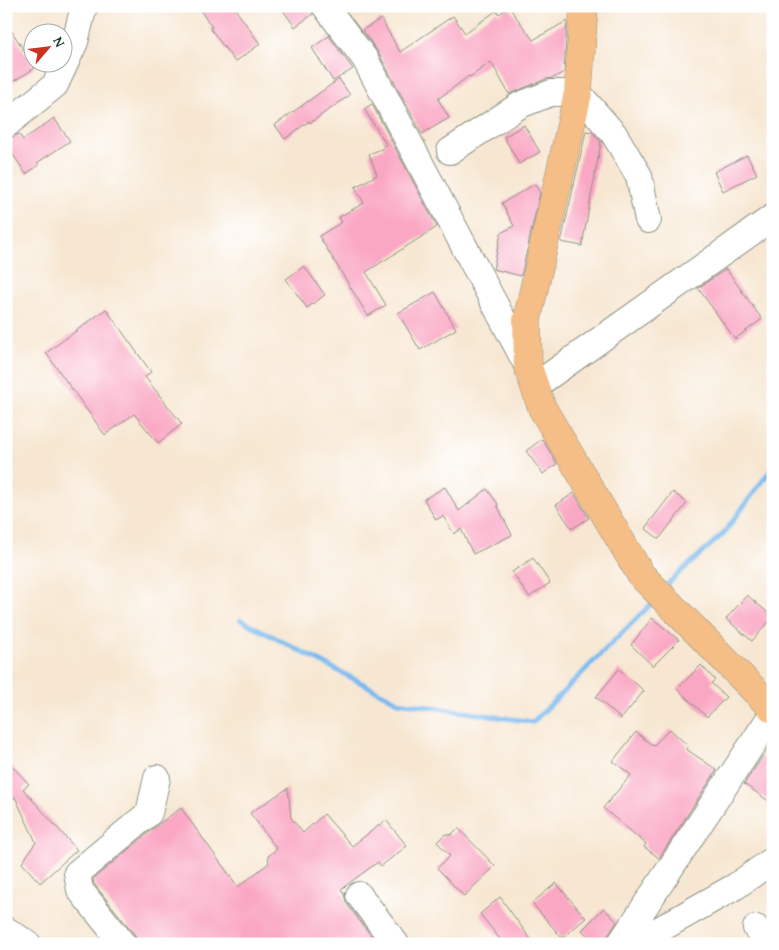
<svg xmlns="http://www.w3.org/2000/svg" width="779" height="950" viewBox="0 0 779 950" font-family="'Gentium Book Plus',serif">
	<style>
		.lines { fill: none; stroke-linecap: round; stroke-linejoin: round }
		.stream { stroke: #79baee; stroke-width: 5 }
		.building { fill: #faa7c4 }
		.minor-casing { stroke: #8b9283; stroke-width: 28 }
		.major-casing { stroke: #8b9283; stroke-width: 29 }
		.minor { stroke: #fff; stroke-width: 26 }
		.major { stroke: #f6be87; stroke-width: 28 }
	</style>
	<rect width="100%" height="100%" fill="#fff"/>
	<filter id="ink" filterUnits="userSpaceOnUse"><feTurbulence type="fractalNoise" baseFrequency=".02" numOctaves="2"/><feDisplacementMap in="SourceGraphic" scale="10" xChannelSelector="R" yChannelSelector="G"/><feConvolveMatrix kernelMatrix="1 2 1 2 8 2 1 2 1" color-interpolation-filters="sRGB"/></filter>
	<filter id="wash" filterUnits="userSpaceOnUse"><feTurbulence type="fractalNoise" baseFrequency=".0096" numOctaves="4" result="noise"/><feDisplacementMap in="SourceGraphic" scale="20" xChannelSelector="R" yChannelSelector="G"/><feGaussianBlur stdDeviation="1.12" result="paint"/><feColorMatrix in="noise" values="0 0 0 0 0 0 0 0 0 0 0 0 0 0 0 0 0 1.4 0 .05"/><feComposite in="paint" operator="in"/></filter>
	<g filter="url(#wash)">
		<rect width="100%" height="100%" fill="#f7e7d2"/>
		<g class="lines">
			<path class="stream" d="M665,586L723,534L773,467
				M241,620L398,702L533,722L654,601"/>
		</g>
		<g id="blocks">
			<path class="building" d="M197,6H233L260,44L235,62L210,28L212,27Z
				M280,6H310L313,14L295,27Z
				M509,7L533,40L567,21L564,72L553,78L546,79L509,94L491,62L470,77L469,76L438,99L449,118L422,134L378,52L362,30L381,19L400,52L453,16L465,33L496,11L499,14Z
				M6,22L35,68L6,86Z
				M329,36L353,69L333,81L312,48Z
				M339,79L350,95L310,123L309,121L285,139L275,125Z
				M372,104L437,227L366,272L386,305L368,316L319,236L342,222L339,217L364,203L355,187L377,175L369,154L384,148L383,146L386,144L364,109Z
				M54,118L70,141L37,163L39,165L26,174L6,144V140L19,134L23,140Z
				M524,125L540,152L519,164L504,137Z
				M586,131L592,132L601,142L582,246L561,242Z
				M747,155L757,174L723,191L714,172Z
				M535,184L540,193L521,276L493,269L501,233L514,226L502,203Z
				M304,266L325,295L307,308L286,279Z
				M726,269L762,319L735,339L698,288Z
				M435,292L456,329L420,350L398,313Z
				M106,309L151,372L145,377L182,424L158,443L134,414L105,435L46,353Z
				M542,439L557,464L543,474L526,451Z
				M445,487L459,511L487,489L498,504L497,505L512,535L473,554L461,529L454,534L443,516L436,520L424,499Z
				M673,492L687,503L659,539L645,528Z
				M574,493L589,518L572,529L556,505Z
				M533,558L550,583L529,597L512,572Z
				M747,595L773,617L752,641L726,619Z
				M652,618L679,640L653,666L631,645Z
				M701,665L715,680L711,683L726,697L707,717L677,689Z
				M619,669L644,691L621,719L596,697Z
				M670,729L688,746L686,749L717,770L659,858L644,847L646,844L603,808L631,775L613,761L636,732L653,746Z
				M773,741V804L744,784Z
				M6,760L29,784L23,789L77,850L40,883L22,863L36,842L15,797L6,805Z
				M288,788L291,818L303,833L324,814L352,846L386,820L407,846L381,866L378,862L341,889L344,894L347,904L377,944H138L135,935L94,884L93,879L160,823L181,808L238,887L269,863L268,856L277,849L250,813Z
				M458,828L495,866L464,896L437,868L450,856L437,842L445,834L451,835Z
				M556,883L586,918L562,938L532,903Z
				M500,897L534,944H504L480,914Z
				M604,908L617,922L609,934L599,944H595L582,930Z"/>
		</g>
	</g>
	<g filter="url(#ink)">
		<use href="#blocks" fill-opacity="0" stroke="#8b9283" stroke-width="1"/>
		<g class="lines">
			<g class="minor-casing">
				<path id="minor" d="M325,6L365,59L528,367
					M6,125L55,85L75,42L84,6
					M450,151L520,105L551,93H578L614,134L639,176L648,220
					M535,386L773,217
					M359,895L396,944
					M756,928L770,944
					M6,930L28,944
					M123,944L80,890L77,873L149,813L157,778
					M620,944L773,713
					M634,944L736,886L773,860"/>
			</g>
			<g class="major-casing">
				<path id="major" d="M584,6L578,93L527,320L528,367L542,408L641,575L773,709"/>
			</g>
			<use href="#minor" class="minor"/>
			<use href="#major" class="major"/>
		</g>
	</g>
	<rect width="779" height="950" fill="none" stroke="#fff" stroke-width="25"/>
	<g transform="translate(48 48) rotate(62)"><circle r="24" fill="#ffffff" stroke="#a5b1ae"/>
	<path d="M0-4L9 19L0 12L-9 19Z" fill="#c8321e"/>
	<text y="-8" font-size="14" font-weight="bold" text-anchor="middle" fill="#1f3d34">N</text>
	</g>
</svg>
